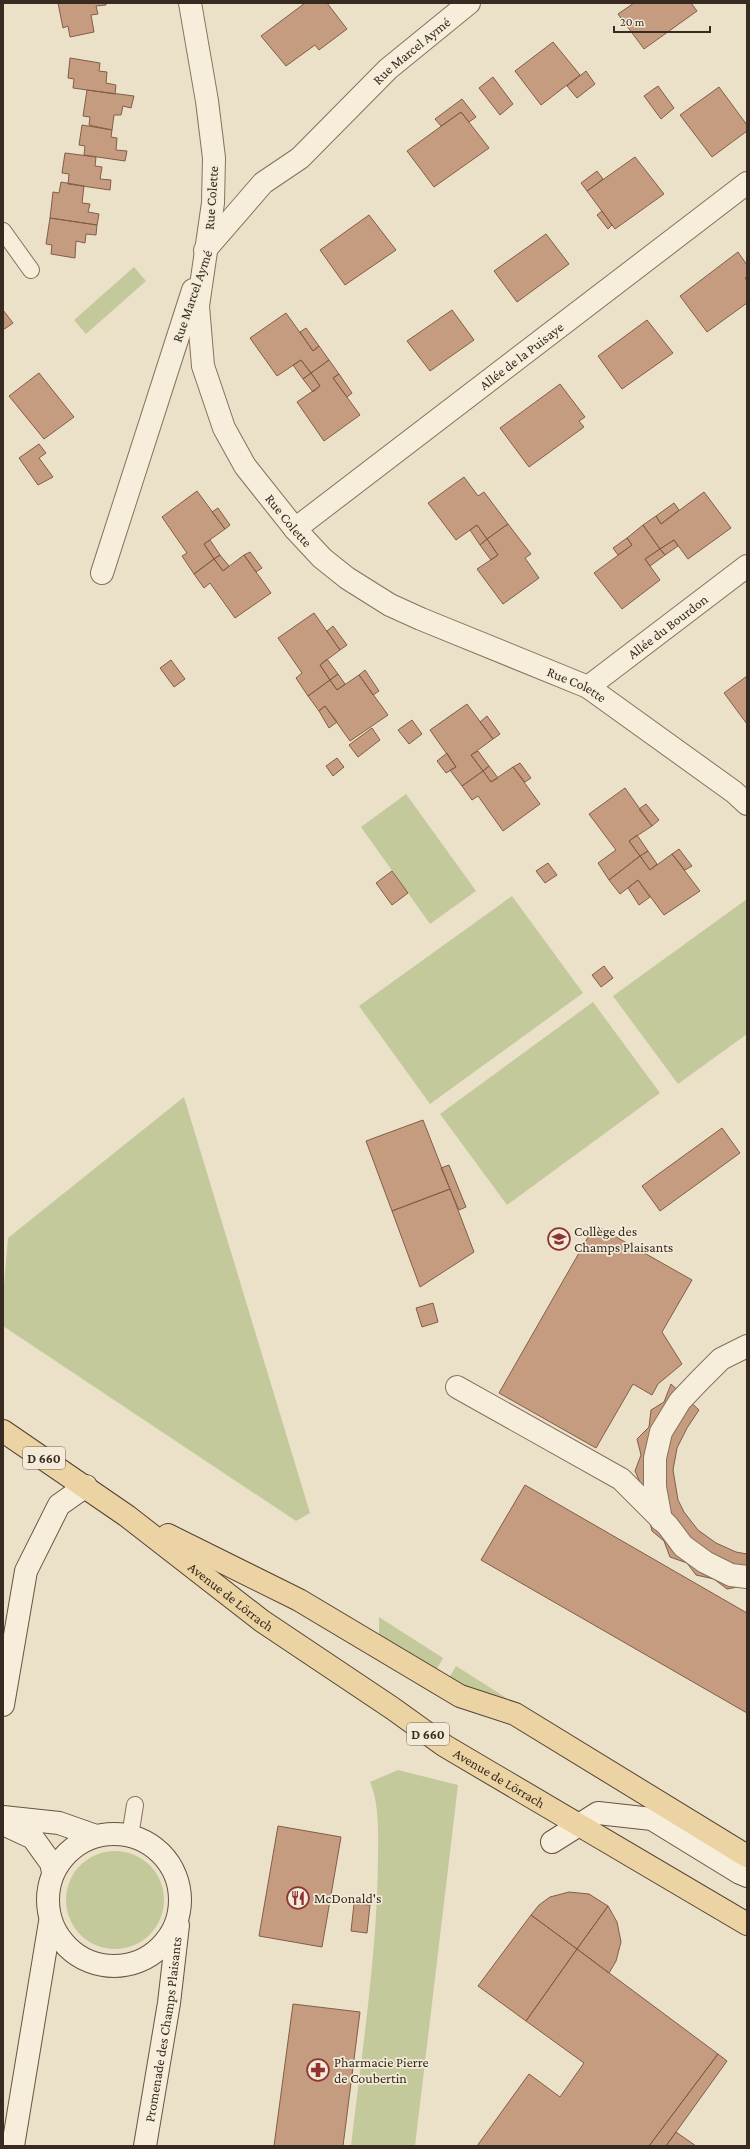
<svg xmlns="http://www.w3.org/2000/svg" width="750" height="2149" viewBox="0 0 750 2149" font-family="'Crimson Pro',serif">
	<style>
		.green { fill: #c4c99c }
		.building { fill: #c69c81; stroke: #835d46 }
		.lines { fill: none; stroke-linecap: round; stroke-linejoin: round }
		.lane-casing { stroke: #86725e; stroke-width: 18 }
		.street-casing { stroke: #86725e; stroke-width: 24 }
		.secondary-casing { stroke: #685441; stroke-width: 24 }
		.primary-casing { stroke: #544132; stroke-width: 24 }
		.lane { stroke: #f6edda; stroke-width: 16 }
		.street { stroke: #f6edda; stroke-width: 22 }
		.secondary { stroke: #f6edda; stroke-width: 22 }
		.primary { stroke: #ebd3a3; stroke-width: 22 }
		.labels { text-anchor: middle; dominant-baseline: central; stroke-width: 3.5; stroke-linejoin: round; paint-order: stroke }
		.shield { fill: #f3ead7; stroke: #6f6458; stroke-width: 1 }
		.shield-label { font-size: 13px; font-weight: bold; fill: #372b21 }
		.street-label { font-size: 14px; fill: #372b21; stroke: #f3ead7 }
		.poi-label { font-size: 14px; fill: #372b21; stroke: #f3ead7; text-anchor: start }
	</style>
	<rect width="100%" height="100%" fill="#ebe0c8"/>
	<path class="green" d="M134,267L146,281L86,334L74,320Z
		M406,794L476,891L430,924L361,827Z
		M512,896L583,993L430,1104L359,1006Z
		M747,899V1034L678,1084L613,996Z
		M593,1002L660,1093L507,1205L440,1114Z
		M184,1097L310,1513L296,1521L3,1326V1296L8,1238Z
		M379,1617L443,1658L435,1672L379,1636Z
		M456,1666L511,1701L468,1688L449,1678Z
		M398,1770L458,1785L415,2146H351C362,2051 377,1955 378,1860C378,1835 380,1806 370,1782Z
		M66 1900a49 49 0 1 1 98 0a49 49 0 1 1-98 0Z"/>
	<path class="building" d="M58,3H106V5L96,6L98,14L91,15L94,32L70,37L68,26L63,28Z
		M305,3H327L347,29L319,50L315,45L286,66L261,36Z
		M634,3H691L697,11L644,49L618,14Z
		M553,42L580,75L541,105L515,71Z
		M70,58L100,63L99,71L107,72L106,83L116,85L115,94L73,88L74,79L68,78Z
		M586,71L595,84L577,98L567,86Z
		M493,77L513,104L500,115L479,88Z
		M658,86L674,108L661,119L644,96Z
		M719,87L747,125V131L712,157L680,115Z
		M87,90L134,96L131,108L123,106L121,115H114L112,130L89,125L90,117L83,116Z
		M462,99L476,117L469,122L461,112L441,126L435,119Z
		M461,112L489,148L434,187L407,151Z
		M82,125L112,130L111,137L117,138L116,150L127,151L125,161L84,155L85,146L79,145Z
		M65,153L96,157L95,166L102,167L100,179L111,180L110,190L68,184L69,174L62,173Z
		M635,157L664,194L615,229L587,191Z
		M597,171L603,179L587,191L581,183Z
		M61,182L84,186L82,203L90,204L88,212L99,214L97,225L50,218L53,192L59,193Z
		M602,211L612,225L608,229L597,215Z
		M369,215L396,250L345,285L320,250Z
		M50,218L97,225L96,235L86,234L85,243L76,241L75,258L51,254L52,245L46,244Z
		M546,234L569,264L517,302L494,271Z
		M738,252L747,265V276L745,278L747,281V303L707,332L680,296Z
		M3,310L13,323L3,330Z
		M452,310L474,340L430,371L407,341Z
		M286,313L313,351L319,346L329,360L311,373L301,360L277,376L250,338Z
		M647,320L673,353L622,389L598,356Z
		M306,328L319,346L313,351L300,332Z
		M301,360L311,373L303,379L293,365Z
		M329,360L339,374L333,378L360,415L324,441L297,402L320,386L311,373Z
		M39,373L74,417L44,439L9,396Z
		M311,373L320,386L313,392L303,379Z
		M339,374L352,393L347,397L333,378Z
		M560,384L585,417L579,421L584,427L529,467L500,428Z
		M39,444L46,453L39,458L53,477L38,485L19,458Z
		M464,477L478,496L484,492L508,524L487,539L477,525L456,540L428,503Z
		M197,491L225,529L204,544L214,559L194,574L182,556L187,553L162,517Z
		M704,492L731,528L688,559L674,540L660,549L643,525L656,516L661,524Z
		M674,503L679,510L661,524L656,516Z
		M218,508L230,525L225,529L212,512Z
		M508,524L531,554L525,558L539,578L503,604L477,569L498,555L487,539Z
		M477,525L487,539L480,545L470,530Z
		M643,525L660,549L645,559L660,580L622,609L594,573L632,545L627,538Z
		M627,538L632,545L618,555L613,548Z
		M487,539L498,555L491,560L480,545Z
		M210,540L220,555L214,559L204,544Z
		M674,540L678,546L665,555L660,549Z
		M660,549L665,555L650,566L645,559Z
		M250,552L262,568L256,572L244,555Z
		M220,555L229,566L223,571L214,559Z
		M244,555L271,593L235,618L210,583L204,588L194,574L214,559L223,571Z
		M314,613L340,650L320,665L330,680L308,696L296,678L302,673L278,638Z
		M333,626L347,645L340,650L327,631Z
		M327,659L338,674L330,680L320,665Z
		M171,660L185,679L174,687L160,668Z
		M365,670L379,691L373,695L359,675Z
		M338,674L345,684L337,690L330,680Z
		M359,675L388,715L350,741L325,706L319,711L308,696L330,680L337,690Z
		M747,676V724L724,693Z
		M467,704L493,739L471,755L483,771L462,786L450,770L456,767L430,730Z
		M325,706L337,722L329,728L319,711Z
		M487,716L500,734L493,739L480,722Z
		M412,720L422,734L409,744L398,730Z
		M372,728L380,740L358,757L349,745Z
		M478,751L489,766L483,771L471,755Z
		M447,753L456,767L446,773L437,761Z
		M337,758L344,767L333,776L326,766Z
		M520,763L531,778L525,782L513,767Z
		M489,766L498,778L491,782L483,771Z
		M513,767L540,804L503,831L478,796L472,800L462,786L483,771L491,782Z
		M625,788L652,826L629,841L640,856L609,880L598,863L616,850L589,814Z
		M646,804L659,820L652,826L639,809Z
		M637,835L648,851L640,856L629,841Z
		M679,849L692,866L685,870L672,854Z
		M648,851L657,864L650,870L640,856Z
		M672,854L700,891L664,915L638,880L620,894L609,880L640,856L650,870Z
		M548,863L557,875L545,883L536,871Z
		M392,871L408,893L392,905L376,883Z
		M638,880L650,897L639,905L628,888Z
		M604,966L613,978L601,987L592,975Z
		M423,1120L450,1189L392,1211L366,1141Z
		M722,1128L740,1153L660,1211L642,1186Z
		M449,1165L466,1207L459,1210L441,1168Z
		M450,1189L474,1252L420,1287L392,1211Z
		M595,1225L692,1280L662,1332L682,1364L658,1384L652,1395L633,1384L596,1448L499,1393Z
		M433,1303L438,1322L422,1327L416,1308Z
		M671,1384L699,1410L687,1428L677,1448L673,1470L678,1500L684,1512L698,1530L716,1543L736,1552L747,1554V1588L743,1586L727,1589L714,1579L696,1575L687,1563L670,1557L664,1541L652,1531L642,1487L635,1471L641,1455L637,1439L649,1427L651,1410L664,1402Z
		M525,1485L747,1613V1713L481,1560Z
		M278,1826L341,1837L322,1947L259,1936Z
		M569,1892L589,1894L608,1906L577,1949L531,1915L539,1905L550,1897Z
		M354,1904L370,1905L367,1933L351,1931Z
		M608,1906L617,1922L621,1942L616,1961L609,1973L577,1949Z
		M531,1915L577,1949L526,2021L478,1986Z
		M577,1949L718,2054L649,2146H477L529,2074L560,2097L584,2063L526,2021Z
		M293,2004L360,2012L343,2146H274Z
		M718,2054L727,2061L666,2146H649Z
		M676,2132L696,2146H666Z"/>
	<g class="lines">
		<g class="lane-casing">
			<path id="lane" d="M3,231L31,270
				M130,1836L135,1805"/>
		</g>
		<g class="street-casing">
			<g id="street">
				<path id="s1" d="M190,3L207,101L214,158L213,203L198,306L203,366L224,428L245,466L295,529L322,558L347,578L390,605L421,619L588,687L734,792L747,804"/>
				<path id="s2" d="M205,250L263,183L300,158L388,69L469,3"/>
				<path id="s3" d="M295,529L747,183"/>
				<path d="M102,573L193,290"/>
				<path id="s4" d="M588,687L747,566"/>
				<path d="M457,1387L621,1479L668,1526L683,1546L705,1562L731,1575L747,1577"/>
				<path d="M661,1520L655,1487V1458L661,1432L680,1401L700,1380L721,1359L747,1346"/>
			</g>
		</g>
		<g class="secondary-casing">
			<g id="secondary">
				<path d="M3,1705L26,1571L59,1505L86,1486"/>
				<path d="M3,1817L59,1823L96,1836"/>
				<path d="M3,1824L33,1838L51,1863L53,1872"/>
				<circle cx="114" cy="1900" r="66"/>
				<path d="M552,1842L598,1813L652,1819L740,1873L747,1876"/>
				<path d="M13,2146L50,1922"/>
				<path id="s5" d="M145,2146L169,2003L178,1925"/>
			</g>
		</g>
		<g class="primary-casing">
			<g id="primary">
				<path id="s6" d="M3,1431L127,1516L262,1621L392,1708L445,1746L747,1924"/>
				<path d="M168,1535L299,1600L460,1696L515,1714L747,1856"/>
			</g>
		</g>
		<use href="#lane" class="lane"/>
		<use href="#street" class="street"/>
		<use href="#secondary" class="secondary"/>
		<use href="#primary" class="primary"/>
	</g>
	<defs>
		<g id="school-ring" transform="scale(1.15)"><circle r="9.5" fill="#f3ead7" stroke="#903335" stroke-width="1.5"/><path d="M0-5L7-2L0 1L-7-2ZM-4 1L0 2.5L4 1V4Q0 6-4 4Z" fill="#903335"/></g>
		<g id="restaurant-ring" transform="scale(1.15)"><circle r="9.5" fill="#f3ead7" stroke="#903335" stroke-width="1.5"/><path d="M-5-6h1v4h1v-4h1v4h1v-4h1v5L-1.5 .5V6h-2V.5L-5-1ZM5-6V6H3V1.5H1.5Q1.5-4 5-6Z" fill="#903335"/></g>
		<g id="pharmacy-ring" transform="scale(1.15)"><circle r="9.5" fill="#f3ead7" stroke="#903335" stroke-width="1.5"/><path d="M-2-6h4v4h4v4h-4v4h-4v-4h-4v-4h4Z" fill="#903335"/></g>
	</defs>
	<g fill-rule="evenodd">
		<use href="#school-ring" x="559" y="1239"/>
		<use href="#restaurant-ring" x="298" y="1898"/>
		<use href="#pharmacy-ring" x="318" y="2070"/>
	</g>
	<g class="labels">
		<g class="shield">
			<rect x="23" y="1447" width="42" height="22" rx="3"/>
			<rect x="407" y="1723" width="42" height="22" rx="3"/>
		</g>
		<g class="shield-label">
			<text x="44" y="1458">D 660</text>
			<text x="428" y="1734">D 660</text>
		</g>
		<g class="street-label">
			<text stroke="none"><textPath href="#s2" startOffset="288">Rue Marcel Aymé</textPath></text>
			<text transform="translate(211 198) rotate(-86)">Rue Colette</text>
			<text transform="translate(192 296) rotate(-71)">Rue Marcel Aymé</text>
			<text stroke="none"><textPath href="#s3" startOffset="285">Allée de la Puisaye</textPath></text>
			<text stroke="none"><textPath href="#s1" startOffset="545">Rue Colette</textPath></text>
			<text stroke="none"><textPath href="#s4" startOffset="100">Allée du Bourdon</textPath></text>
			<text stroke="none"><textPath href="#s1" startOffset="881">Rue Colette</textPath></text>
			<text stroke="none"><textPath href="#s6" startOffset="282">Avenue de Lörrach</textPath></text>
			<text stroke="none"><textPath href="#s6" startOffset="606">Avenue de Lörrach</textPath></text>
			<text stroke="none"><textPath href="#s5" startOffset="118">Promenade des Champs Plaisants</textPath></text>
		</g>
		<g class="poi-label">
			<text x="574" y="1231">Collège des<tspan x="574" dy="16">Champs Plaisants</tspan></text>
			<text x="314" y="1898">McDonald's</text>
			<text x="334" y="2062">Pharmacie Pierre<tspan x="334" dy="16">de Coubertin</tspan></text>
		</g>
	</g>
	<rect width="750" height="2149" fill="none" stroke="#372b21" stroke-width="8"/>
	<path d="M614 26v6h96v-6" fill="none" stroke="#372b21" stroke-width="2"/>
	<text x="620" y="26" font-size="12" fill="#372b21" stroke="#f3ead7" stroke-width="3" paint-order="stroke">20 m</text>
</svg>
